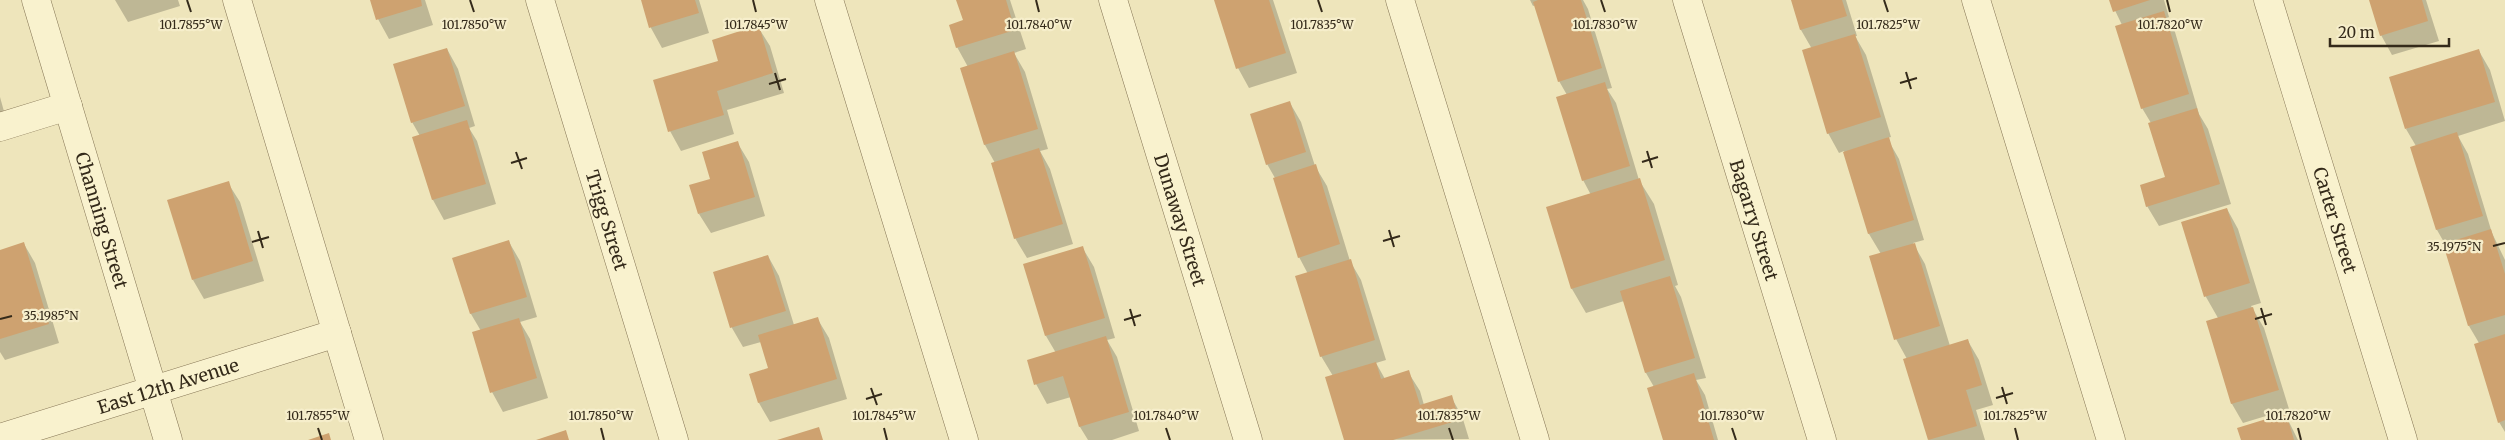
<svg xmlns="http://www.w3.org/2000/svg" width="2505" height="440" viewBox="0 0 2505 440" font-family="Merriweather,serif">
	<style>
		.shadow { fill: #0003 }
		.building { fill: #cea270 }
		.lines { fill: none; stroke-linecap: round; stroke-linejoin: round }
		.minor-casing { stroke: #857555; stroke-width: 29 }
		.minor { stroke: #f9f2ce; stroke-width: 28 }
		.ticks { fill: none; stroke: #342a1a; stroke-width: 2 }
		.labels { text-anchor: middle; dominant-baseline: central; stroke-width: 4.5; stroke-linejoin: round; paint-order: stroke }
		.street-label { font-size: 18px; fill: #342a1a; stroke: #f6eecb }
		.ticks-label { font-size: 12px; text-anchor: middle; fill: #342a1a; stroke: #f6eecb; stroke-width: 4.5; stroke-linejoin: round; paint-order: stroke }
	</style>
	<rect width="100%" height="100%" fill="#eee5bb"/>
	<path class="shadow" d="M115,0H178L180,6L128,22Z
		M372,0H425L433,25L389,39L378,19Z
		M642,0H699L709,33L662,48L651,28Z
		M958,0H1010L1026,49L1014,53L1025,72L1048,149L1040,151L1050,169L1073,244L1027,258L1015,238L995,163L985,145L962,69L968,67L957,47L964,21Z
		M1216,0H1273L1297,73L1249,88L1238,68Z
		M1530,0H1583L1588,9L1612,88L1607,89L1616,103L1639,180L1654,204L1678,285L1675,286L1681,297L1706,378L1696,380L1705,395L1718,440H1664L1654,387L1646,373L1624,301L1586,313L1572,289L1591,195L1583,180L1567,95L1559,81L1536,5L1533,6Z
		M1792,0H1846L1857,36H1855L1866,55L1891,137L1887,138L1899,159L1924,240L1913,243L1925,264L1950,346L1968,341L1979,360L1993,405L1976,410L1985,440H1929L1905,360L1907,359L1896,339L1881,254L1869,234L1844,151L1839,153L1828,133L1812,49L1801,30Z
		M2110,0H2164L2169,17L2167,18L2175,32L2199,114L2208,129L2231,204L2159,226L2147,206L2166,178L2151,123L2142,108L2122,25Z
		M2370,0H2426L2439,41L2392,55L2381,35Z
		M758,27L770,46L784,93L727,110L734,134L681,151L670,131L720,61Z
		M447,49L458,69L475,126L469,128L477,141L496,204L444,220L433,200L414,138L420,136L412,122Z
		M2479,51L2490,70L2505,121L2458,136L2468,154L2492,233L2505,260V432L2499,422L2479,343L2469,326L2445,244L2437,230L2416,146L2406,129Z
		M0,97L5,115L0,117Z
		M1290,103L1301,122L1315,166L1327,186L1350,261L1361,280L1386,360L1376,363L1385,379L1408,372L1420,391L1424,405L1451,397L1462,416L1469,439L1345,440L1333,376L1321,356L1308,274L1299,257L1275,178L1267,164Z
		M737,142L749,162L765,216L711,233L699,214Z
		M228,183L240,202L264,281L204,299L193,280Z
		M2227,209L2238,229L2261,303L2251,306L2264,328L2289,409L2243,423L2232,404L2207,322L2218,318L2206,297L2183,222Z
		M509,242L520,261L537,317L520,322L530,339L548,398L503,412L492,392L481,331L471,314L454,258Z
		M24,244L35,263L59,343L5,360L0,352V251Z
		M1082,247L1094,267L1115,338L1107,340L1117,357L1139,431L1112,440H1088L1080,427L1071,397L1047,404L1036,384L1056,353L1046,336Z
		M768,256L779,276L794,325L817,318L829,338L847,399L770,422L759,403L750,375L770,369L761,342L743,347L732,328L715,272Z
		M2285,414L2298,440H2242Z"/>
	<path class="building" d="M370,0H421L422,6L376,20Z
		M641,0H695L699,13L649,28Z
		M956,0H1006L1015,30L956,48L949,25L963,20Z
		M1214,0H1269L1286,53L1236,69Z
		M1538,0H1581L1602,68L1558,82L1533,2Z
		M1791,0H1842L1847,16L1800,30Z
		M2109,0H2150L2113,12Z
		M2369,0H2422L2428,21L2380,36Z
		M2164,11L2189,94L2141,109L2115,26Z
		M759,25L773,73L717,91L724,115L668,132L653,80L718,61L712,40Z
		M1855,34L1881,117L1827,134L1802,50Z
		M447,48L465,106L411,123L393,64Z
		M2479,49L2495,102L2405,129L2389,77Z
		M1014,51L1038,129L984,145L960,68Z
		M1605,82L1630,166L1582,181L1556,97Z
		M1290,101L1306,152L1266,165L1250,114Z
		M2197,108L2220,184L2146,207L2140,185L2165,177L2148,123Z
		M467,120L486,184L432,200L412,137Z
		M2457,132L2483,216L2436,230L2410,147Z
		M1889,137L1914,220L1868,234L1843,152Z
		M738,141L755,197L698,214L689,185L710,179L702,152Z
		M1039,148L1063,224L1014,239L991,163Z
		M1316,164L1340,244L1298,258L1273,178Z
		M1640,178L1665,260L1571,289L1546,207Z
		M229,181L253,261L192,280L167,200Z
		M2227,208L2250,283L2204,297L2181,222Z
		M2491,229L2505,274V315L2468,326L2443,244Z
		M509,240L527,297L470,314L452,258Z
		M24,242L49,324L0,339V250Z
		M1915,243L1940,326L1894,340L1869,256Z
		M1083,246L1105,318L1045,336L1023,264Z
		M768,255L786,311L730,328L713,272Z
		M1351,259L1375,340L1320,357L1295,276Z
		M1670,276L1695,358L1645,373L1620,291Z
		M2253,307L2279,390L2231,404L2206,321Z
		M818,317L837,379L758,403L749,374L768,368L758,335Z
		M519,318L537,378L490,393L472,332Z
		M2505,334V420L2498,423L2474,344Z
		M1106,336L1129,412L1079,427L1063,376L1034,385L1027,360Z
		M1968,339L1982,385L1966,390L1977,426L1928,440L1903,359Z
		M1376,362L1381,379L1409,370L1420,405L1452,395L1459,420L1393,440H1344L1325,377Z
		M1694,373L1714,440H1663L1647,388Z
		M2286,413L2294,440H2241L2237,428Z
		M819,427L823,440H777Z
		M566,430L569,440H536Z
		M329,433L331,440H308Z"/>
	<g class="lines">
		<g class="minor-casing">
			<g id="minor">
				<path id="s1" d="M36,0L168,440"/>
				<path d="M237,0L369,440"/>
				<path id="s2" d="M540,0L674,440"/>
				<path d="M829,0L964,440"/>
				<path id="s3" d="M1113,0L1248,440"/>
				<path d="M1400,0L1535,440"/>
				<path id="s4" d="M1687,0L1822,440"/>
				<path d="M1976,0L2111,440"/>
				<path id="s5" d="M2268,0L2403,440"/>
				<path d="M0,127L68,106"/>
				<path id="s6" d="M0,438L337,333"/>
			</g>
		</g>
		<use href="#minor" class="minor"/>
	</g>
	<path class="ticks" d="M187,0L191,12M470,0L474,12M753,0L756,12M1036,0L1039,12M1318,0L1322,12M1601,0L1605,12M1884,0L1888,12M2167,0L2170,12M1906,72L1911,89M775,73L780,90M1900,83L1917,78M769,84L786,79M1647,151L1652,168M516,152L522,169M1642,162L1658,157M511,163L527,158M1389,230L1394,247M258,231L263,248M1383,241L1400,236M252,242L269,237M2493,246L2505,243M2261,308L2266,325M1130,309L1135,326M0,319L12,316M2255,319L2272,314M1124,320L1141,315M2002,387L2007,404M871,388L877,405M1996,398L2013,393M866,399L882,394M318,428L322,440M601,428L604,440M884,428L887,440M1166,428L1170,440M1449,428L1453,440M1732,428L1736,440M2015,428L2018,440M2298,428L2301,440"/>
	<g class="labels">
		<g class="street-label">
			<text stroke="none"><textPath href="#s1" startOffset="230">Channing Street</textPath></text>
			<text stroke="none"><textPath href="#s2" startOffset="230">Trigg Street</textPath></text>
			<text stroke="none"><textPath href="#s3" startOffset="230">Dunaway Street</textPath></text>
			<text stroke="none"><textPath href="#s4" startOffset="230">Bagarry Street</textPath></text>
			<text stroke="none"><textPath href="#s5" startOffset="230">Carter Street</textPath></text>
			<text stroke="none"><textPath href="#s6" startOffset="176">East 12th Avenue</textPath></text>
		</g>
	</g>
	<g class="ticks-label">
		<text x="1322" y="29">101.7835°W</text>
		<text x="2170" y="29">101.7820°W</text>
		<text x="191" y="29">101.7855°W</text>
		<text x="474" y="29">101.7850°W</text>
		<text x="756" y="29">101.7845°W</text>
		<text x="1039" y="29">101.7840°W</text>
		<text x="1605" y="29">101.7830°W</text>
		<text x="1888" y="29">101.7825°W</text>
		<text x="2454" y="251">35.1975°N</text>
		<text x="51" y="320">35.1985°N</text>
		<text x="318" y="420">101.7855°W</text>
		<text x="601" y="420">101.7850°W</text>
		<text x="884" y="420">101.7845°W</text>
		<text x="1166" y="420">101.7840°W</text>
		<text x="1449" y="420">101.7835°W</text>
		<text x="1732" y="420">101.7830°W</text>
		<text x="2015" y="420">101.7825°W</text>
		<text x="2298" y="420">101.7820°W</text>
	</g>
	<path d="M2330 38v8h119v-8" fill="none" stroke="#342a1a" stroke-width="2.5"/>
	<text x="2338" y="38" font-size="15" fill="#342a1a" stroke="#f6eecb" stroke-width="4" paint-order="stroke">20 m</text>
</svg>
